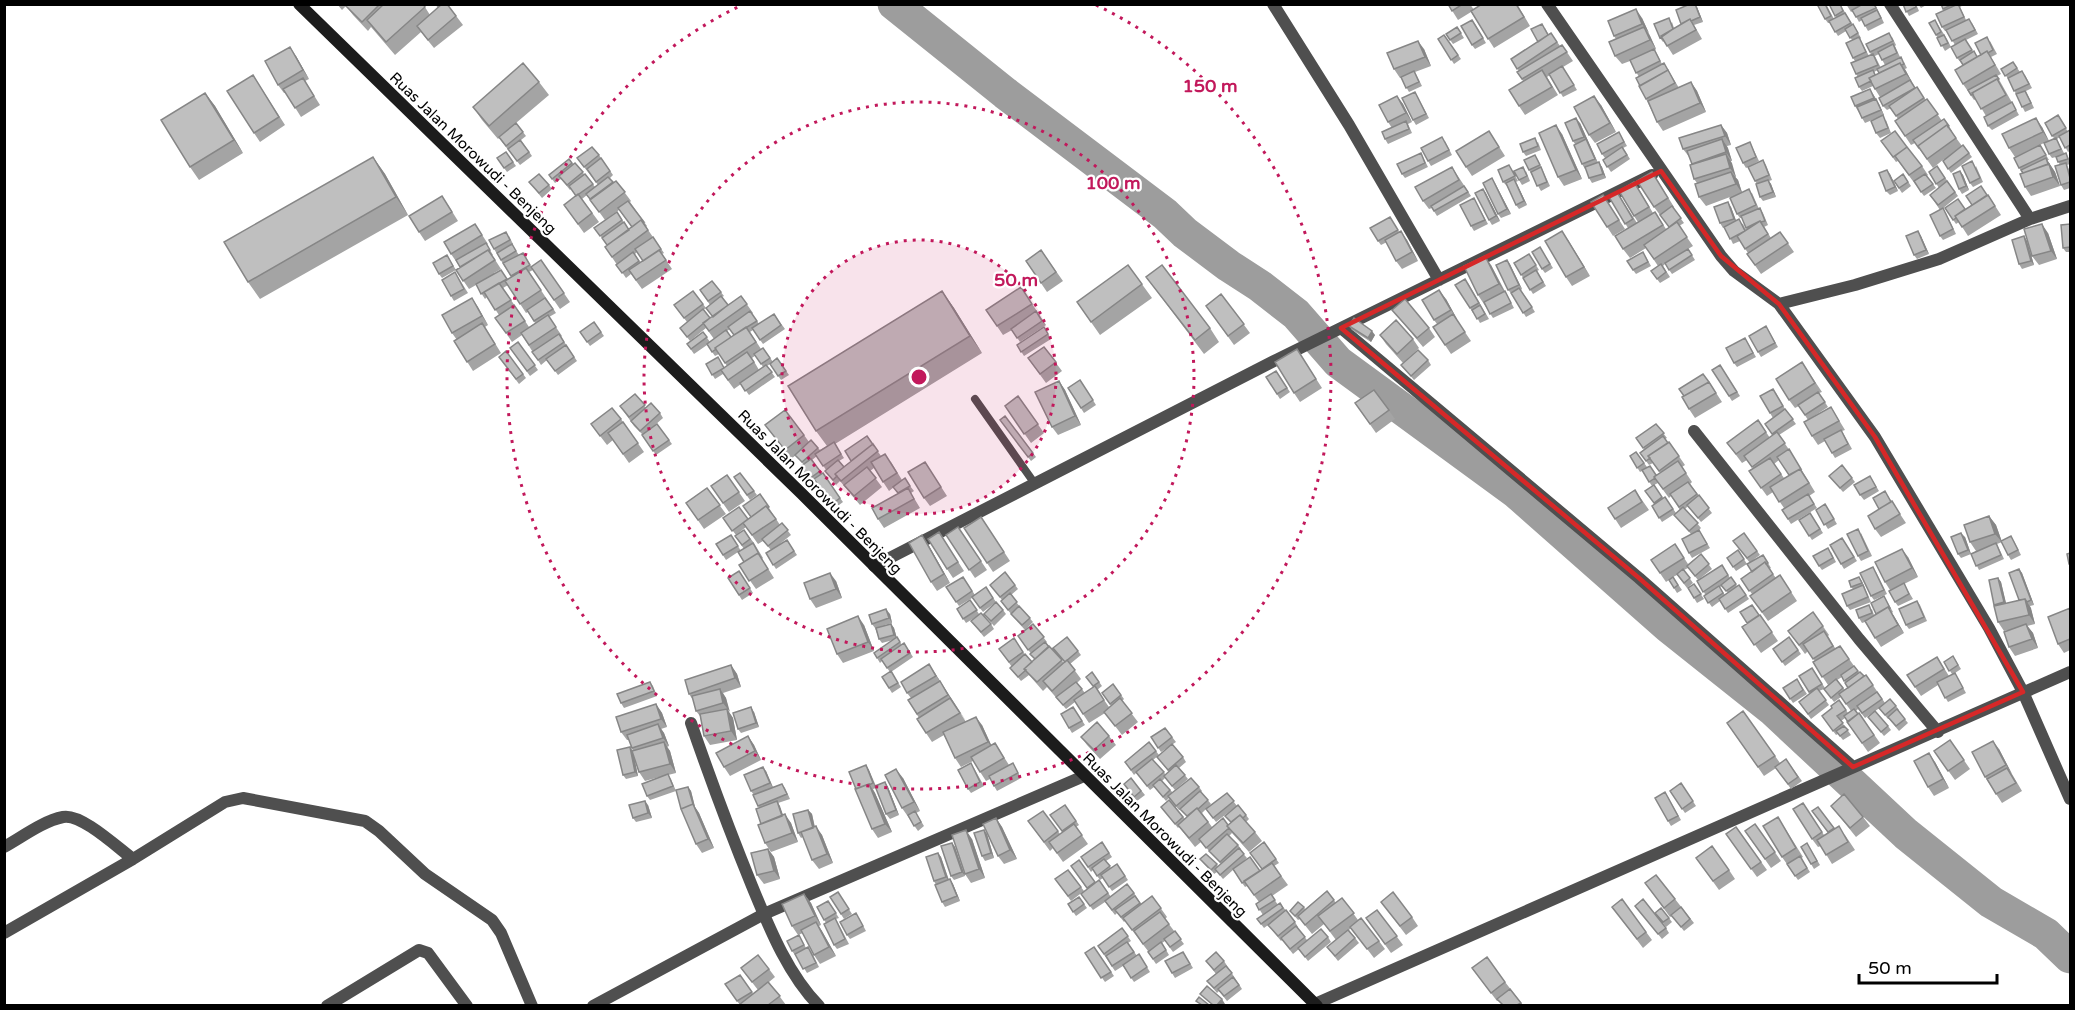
<svg xmlns="http://www.w3.org/2000/svg" width="2075" height="1010" viewBox="0 0 2075 1010" font-family="'Varela Round',sans-serif">
	<style>
		.lines { fill: none; stroke-linecap: round; stroke-linejoin: round }
		.river { stroke: #9d9d9d; stroke-width: 33 }
		.service { stroke: #4f4f4f; stroke-width: 8 }
		.minor { stroke: #4f4f4f; stroke-width: 12 }
		.secondary { stroke: #1c1c1c; stroke-width: 12 }
		.wall { fill: #a4a4a4; fill-rule: evenodd }
		.shaded-wall { fill: #868686 }
		.building { fill: #bfbfbf; stroke: #868686; stroke-width: 1.5 }
		.marked { fill: none; stroke: #d62828; stroke-width: 4.5; stroke-linejoin: round }
		.ring { fill: none; stroke: #c2185b; stroke-width: 3; stroke-dasharray: 3 6 }
		.labels { text-anchor: middle; dominant-baseline: central; stroke-width: 4.5; stroke-linejoin: round; paint-order: stroke }
		.street-label { font-size: 15px; fill: #000; stroke: #fff }
		.centre { fill: #c2185b; stroke: #fff; stroke-width: 3 }
		.ring-label { font-size: 18px; text-anchor: middle; font-weight: bold; fill: #c2185b; stroke: #fff; stroke-width: 4.5; stroke-linejoin: round; paint-order: stroke }
	</style>
	<rect width="100%" height="100%" fill="#fff"/>
	<g class="lines">
		<path class="river" d="M894,4L1005,93L1165,214L1185,233L1229,266L1260,286L1296,314L1338,362L1517,493L1669,627L1772,709L1906,834L1991,902L2046,934L2070,957"/>
		<path class="service" d="M975,399L1035,484"/>
		<path class="minor" d="M1273,4L1349,125L1439,280
			M1547,4L1721,256L1734,271L1779,304L1875,437L1989,628L2023,692L2070,799
			M1890,4L2030,219
			M1779,304L1855,285L1939,259L2030,219L2070,206
			M1341,328L1639,578L1853,767
			M1694,431L1859,639L1938,732
			M874,566L1278,359L1652,175
			M691,723C710,778 730,832 752,886C769,927 787,973 819,1006
			M4,847C22,837 43,821 63,817C81,813 118,848 133,859
			M4,933L133,859L225,802L243,798L365,821L379,831L425,874L492,920L501,933L532,1006
			M1315,1004L2070,672
			M327,1006L419,950L428,953L467,1006
			M593,1006L764,914L1084,776"/>
		<path class="secondary" d="M299,4L801,493L1317,1006"/>
	</g>
	<path class="wall" d="M337,4H423L430,15L438,8L435,4H447L463,25L434,48L421,32L395,55L371,27L368,31L353,15L346,6L342,10Z
		M1448,4H1470L1474,10L1482,4H1517L1530,26L1494,48L1471,12L1458,20Z
		M1826,4L1834,19L1836,17L1829,4H1840L1852,24H1853L1861,38L1860,39L1869,56L1871,55L1870,52L1892,37L1896,45L1895,46L1900,57L1885,65L1879,54L1875,56L1881,68L1904,62L1907,68L1905,69L1915,88L1926,100L1927,99L1942,121L1944,119L1952,131H1951L1962,146L1963,145L1972,157L1951,173L1943,161L1944,159L1933,168L1915,143L1911,145L1895,121L1898,119L1891,108L1887,110L1883,106L1880,97L1873,86L1862,91L1859,87L1858,77L1856,74L1855,61L1853,58L1852,40L1846,31L1838,36L1830,23H1828L1825,19ZM1878,70L1879,73L1876,75L1874,72Z
		M1846,4H1875L1884,23L1868,31L1862,20L1859,22L1853,11L1851,12Z
		M1903,4H1916L1919,11L1909,16Z
		M1918,4H1928L1921,8Z
		M1941,4H1965L1960,7L1966,20L1972,23L1978,34L1966,40L1973,52L1978,56L1981,55L1990,41L1997,54L1991,57L2001,74L1997,76L2019,115L1992,130L1988,126L1986,116L1976,99L1974,100L1963,84V65L1957,58L1955,45L1947,31H1945L1942,27L1944,11Z
		M1697,7L1703,22L1694,25L1702,39L1673,55L1664,41L1663,42L1660,38L1672,22L1674,28L1681,24Z
		M1642,18L1656,49L1655,50L1662,64L1664,63L1679,88L1691,82L1697,91L1706,112L1663,131L1657,122L1646,99L1639,77L1630,61L1622,64L1615,56L1616,39L1614,36Z
		M1935,20L1947,39L1951,47L1945,51L1936,35Z
		M1475,24L1486,43L1475,49L1472,45Z
		M1457,27L1464,38L1453,44L1446,34Z
		M1545,28L1549,35L1551,33L1560,46L1562,45L1573,61L1563,67L1577,90L1563,97L1550,75L1547,77L1558,95L1525,115L1519,106L1523,81L1517,72L1519,71L1511,59L1538,42Z
		M1444,35L1461,59L1454,64L1438,39Z
		M1424,49L1431,66L1415,72L1422,86L1409,92L1401,78H1400L1394,69Z
		M296,56L309,79L305,81L320,105L301,117L286,93H284L278,85Z
		M2013,62L2020,72L2025,75L2032,88L2026,91L2034,108L2025,112L2009,80L2001,69Z
		M253,75L285,125L260,142L254,133Z
		M539,82L549,95L516,123L526,136L521,140L532,156L520,165L499,138L498,139L482,120L473,107Z
		M1870,89L1879,104L1884,115L1865,123L1855,106Z
		M1415,92L1429,118L1416,125L1413,120Z
		M205,93L215,106L243,153L199,180L190,167Z
		M1397,96L1403,104L1412,122L1408,124L1412,133L1388,144L1385,139L1392,128L1388,122Z
		M1601,105L1616,132L1595,143L1589,135Z
		M2058,115L2068,132L2070,130V151L2068,152L2060,137L2057,139L2064,153H2066L2070,161V164L2067,165L2070,172V188L2064,190L2061,185L2060,165L2056,157L2052,158L2049,154L2044,143L2040,145L2049,160H2047L2055,172L2060,186L2031,196L2025,187L2023,173L2019,168L2015,157L2009,148L2042,127L2049,141L2054,138L2052,136Z
		M1886,120L1891,133L1880,138L1876,133Z
		M1580,123L1598,163L1602,167L1606,178L1592,183L1589,178L1586,168L1585,169L1582,164L1575,144L1573,141Z
		M1721,125L1727,133L1731,145L1727,146L1732,161H1730L1736,177H1735L1738,180L1742,192L1752,193L1759,209L1760,208L1763,213L1768,225L1764,227L1771,238L1780,232L1794,252L1761,274L1747,254L1748,253L1740,241L1733,244L1725,227L1723,228L1720,223L1731,207L1736,221L1743,224L1746,230H1747L1742,218H1740L1737,214L1730,197L1706,206L1699,197L1697,183L1694,179L1692,165L1690,158L1683,149Z
		M1489,131L1505,156L1472,176L1466,167Z
		M1619,132L1627,146L1623,148L1630,159L1611,172L1603,160L1605,158L1602,154Z
		M1562,134L1582,179L1564,186L1558,177Z
		M1445,141L1452,155L1431,166L1428,161Z
		M1881,141L1922,166L1928,175L1927,176L1936,188L1924,196L1898,161L1896,162Z
		M1538,142L1541,150L1526,156L1523,152Z
		M1750,142L1759,161L1746,168L1743,163Z
		M506,152L516,166L507,172L497,158Z
		M1421,153L1428,167L1405,178L1402,174Z
		M599,155L613,175L610,178L613,183L616,181L631,201L630,202L647,226L646,227L664,253L662,254L672,269L642,289L631,274L626,278L605,247L608,245L594,228L617,212L629,230L632,227L619,210L605,220L587,195L582,199L599,222L584,233L564,205L576,196L571,189L570,190L561,179L555,183L549,175L569,159L573,164L575,163L584,174H585L595,187L598,185L577,158ZM637,252L643,261L640,262L635,254Z
		M1535,155L1538,160L1550,186L1541,191L1529,170Z
		M373,157L385,174L408,215L260,299L248,282Z
		M1763,160L1766,165L1772,180L1769,181L1771,184L1776,197L1763,201L1760,197L1757,184L1755,181Z
		M1509,165L1518,181L1516,182L1527,205L1519,209L1516,205L1507,186L1503,182Z
		M1937,166L1958,196L1942,209L1946,213L1956,234L1943,240L1940,236V210L1930,195L1939,188L1929,172Z
		M1976,166L1983,182L1973,187L1970,183Z
		M1452,167L1471,196L1437,216L1432,208L1429,209L1423,201Z
		M1526,171L1530,181L1522,185L1519,180Z
		M1960,171L1963,175L1969,190L1962,194L1959,189Z
		M1890,174L1898,191L1890,195L1886,191Z
		M1903,174L1911,186L1902,193L1894,181Z
		M1492,178L1511,214L1501,218L1498,214Z
		M1658,181L1674,207L1673,208L1684,223L1679,226L1693,246L1688,249L1695,260L1672,274L1665,264L1663,266L1670,277L1660,283L1651,271L1658,266L1646,248L1630,258L1623,249L1628,228L1609,197L1617,192L1637,223L1638,222L1634,216L1640,191L1653,213L1655,212L1666,229L1669,227L1654,207Z
		M529,182L549,185L552,189L542,198Z
		M1483,189L1500,221L1492,225L1489,220Z
		M1603,195L1625,229L1613,236L1591,202Z
		M1988,195L2001,215L1968,236L1959,222L1956,224L1945,208L1965,209Z
		M1474,198L1488,224L1474,231L1471,226Z
		M448,205L458,221L425,241L419,232Z
		M1390,217L1399,232L1407,240L1418,261L1402,269L1396,261L1387,242L1381,245L1378,241Z
		M475,224L488,244L487,245L493,255H492L501,269L494,273L507,280L511,277L494,249L509,236L513,244L512,245L519,255L526,257L531,267L541,260L570,302L560,309L533,270L529,272L556,313L549,317L562,336L561,337L577,361L558,375L547,360L541,365L522,335L512,342L506,333L499,315L487,297L485,299L476,285L469,289L456,270L442,278L439,274L447,255L456,270L460,267L451,254ZM508,285L526,313L528,312L535,323L529,327L503,288Z
		M2070,224V252H2066L2063,248Z
		M1918,231L1921,236L1929,254L1917,259L1914,255Z
		M2048,233L2057,259L2039,265L2032,256Z
		M2024,236L2027,241L2034,265L2022,269L2019,264Z
		M1568,240L1590,276L1572,286L1566,277Z
		M1041,250L1063,281L1047,292L1026,261Z
		M1543,252L1553,268L1545,273L1542,269Z
		M1529,254L1539,270L1537,271L1546,286L1533,294L1514,263Z
		M1646,257L1651,266L1636,274L1633,270Z
		M1507,260L1522,289L1521,290L1535,312L1526,317L1512,294L1508,290Z
		M1128,265L1152,298L1100,335L1077,302Z
		M1491,265L1514,308L1493,318L1478,295Z
		M458,277L468,293L454,301L451,296Z
		M1146,277L1210,328L1219,342L1204,354Z
		M712,281L724,296L722,297L728,305L741,296L753,313L752,314L759,324L774,314L785,329L763,344L753,330L750,332L761,349L763,348L773,362L777,358L789,375L781,380L770,364L767,366L775,377L749,395L741,384L734,389L723,374L715,379L706,364L725,368L727,366L719,354L715,356L707,345L694,354L687,344L703,332L710,342L714,339L706,328L690,341L680,328L687,322L674,305L693,291L706,308L703,310L710,319L712,317L710,305L700,290ZM730,329L734,335L731,337L727,331ZM756,355L763,367L759,370L752,358Z
		M1468,283L1489,319L1480,323L1474,312L1473,313L1470,308Z
		M1021,287L1046,325L1020,342L1012,330L1003,335L986,310Z
		M942,291L954,308L982,353L835,444L844,458L839,461L844,467L851,461L867,436L881,456L891,462L902,480L910,486L914,491L911,493L920,508L884,528L878,519L898,493L894,487L889,491L874,468L870,471L882,487L860,505L840,481L836,485L825,471L826,470L817,456L812,460L843,502L835,508L815,481L812,483L800,467L803,464L796,455L791,459L765,425L804,435L809,442L818,448L820,450L827,446L816,431Z
		M1221,294L1250,333L1234,345L1206,306Z
		M472,298L488,325L485,327L501,353L473,371L454,341L457,340L452,333Z
		M1446,299L1457,319H1456L1471,341L1451,354L1445,345L1437,324L1434,320Z
		M1392,310L1429,328L1435,337L1423,347L1399,318Z
		M594,322L604,336L590,346L580,332Z
		M1349,326L1375,335L1371,342L1352,330Z
		M1044,327L1051,339L1024,356L1017,345Z
		M1769,331L1778,347L1761,357L1758,352Z
		M1380,335L1413,339L1419,348L1403,363L1386,344Z
		M1745,338L1756,357L1737,367L1734,363Z
		M518,342L538,370L530,376L510,348Z
		M1044,347L1062,371L1046,383L1028,358Z
		M1297,349L1322,388L1300,402L1294,393Z
		M506,351L526,378L519,384L499,357Z
		M1428,360L1431,365L1414,380L1401,365Z
		M1802,362L1822,392L1819,393L1828,407L1808,420L1799,406L1795,408L1789,400Z
		M1720,365L1740,396L1732,401L1712,370Z
		M1276,371L1290,392L1280,399L1266,377Z
		M1080,380L1096,405L1084,413L1068,388Z
		M1059,381L1065,390L1081,425L1058,435L1052,427Z
		M1709,382L1722,402L1695,418L1689,409Z
		M1374,390L1395,419L1376,433L1355,403Z
		M1776,393L1785,409L1796,424L1779,435L1792,454L1815,492L1809,496L1817,508L1791,524L1782,510L1784,508L1773,492L1767,496L1749,471L1753,468L1747,460L1742,463L1727,443L1758,420L1770,438L1773,435L1765,424L1773,418L1770,413ZM1779,460L1789,475L1784,478L1774,464Z
		M635,394L646,408L660,413L663,418L655,425L657,424L672,444L656,455L642,434L634,426L620,406Z
		M1018,396L1044,433L1031,443L1005,406Z
		M1831,407L1845,430L1842,431L1852,449L1835,458L1825,441L1818,445L1812,436Z
		M1005,416L1036,457L1031,461L1000,420Z
		M621,419L644,452L629,463L613,440L607,445L591,424Z
		M1656,424L1667,438L1665,439L1668,443L1669,442L1685,465L1682,467L1692,482L1690,484L1712,513L1701,522L1688,506L1685,509L1701,528L1699,530L1710,548L1692,558L1689,553L1691,534L1674,515L1680,510L1671,496L1669,498L1658,483L1654,485L1663,499L1665,497L1676,513L1662,522L1652,506L1655,504L1645,491L1652,486L1642,471L1640,472L1630,456L1636,452L1647,467L1656,475L1660,473L1653,463L1649,465L1640,453L1644,449L1636,438Z
		M925,462L947,496L930,506L924,498Z
		M740,473L757,495L750,500L734,477Z
		M727,475L745,501L729,512L711,486Z
		M1829,476L1852,478L1855,482L1843,492Z
		M1870,476L1879,491L1864,500L1860,495Z
		M707,488L726,514L704,529L686,503Z
		M1635,490L1649,510L1621,528L1608,508Z
		M760,494L780,525L782,523L791,535L776,547L787,540L797,555L776,569L766,553L771,550L763,541L758,544L746,527L736,535L723,518L748,519L751,517Z
		M1888,496L1906,523L1881,537L1875,529L1879,509Z
		M1825,504L1837,524L1828,529L1816,510Z
		M1810,513L1823,533L1812,540L1799,520Z
		M1989,516L1996,525L2002,542L1997,544L2004,559L1979,570L1971,554L1961,558L1958,554L1965,537L1971,554L1976,551L1970,542Z
		M981,517L1010,561L993,572L987,563Z
		M958,527L987,570L975,578L946,535Z
		M744,530L754,543L763,558L762,559L774,578L756,589L739,565L744,562L738,552L726,560L716,544L731,535L741,551L744,549L735,536Z
		M939,532L964,571L953,578L947,569Z
		M1744,533L1760,555L1753,560L1763,555L1771,568L1769,569L1776,578L1780,575L1797,601L1768,621L1750,596L1752,594L1741,579L1752,572L1750,563L1733,541Z
		M1861,533L1872,556L1861,561L1858,556Z
		M1842,538L1857,561L1844,569L1841,564Z
		M2014,541L2021,555L2011,560L2008,555Z
		M928,544L950,583L937,591L931,582Z
		M1675,544L1688,564L1701,554L1712,569L1698,580L1688,568L1684,570L1693,583L1687,588L1677,575L1673,577L1682,590L1677,593L1669,580L1666,582L1651,560Z
		M1738,550L1747,564L1736,571L1727,558Z
		M1831,552L1836,562L1822,570L1819,566Z
		M1908,557L1918,577L1904,584L1913,599L1898,606L1895,602L1890,590L1885,582Z
		M1722,565L1730,578L1737,586L1739,585L1749,599L1728,613L1720,601L1712,607L1704,596L1705,594L1697,581ZM1722,586L1728,593L1725,595L1720,587Z
		M2019,569L2022,573L2034,605L2030,606L2035,624L2027,626L2033,633L2038,648L2015,656L2009,647L2014,629L2004,631L1998,622L1994,605L1998,578L2001,582L2006,604L2019,600Z
		M739,571L753,593L742,600L728,578Z
		M1005,572L1018,589L1011,595L1020,607L1033,622L1025,630L1014,618L1001,601L1002,600L990,585Z
		M1876,572L1887,594L1874,600L1871,596Z
		M963,577L975,595L986,587L996,602L983,612L972,598L959,606L946,587Z
		M1859,577L1862,581L1871,602L1850,610L1847,606L1853,589L1851,587Z
		M836,581L842,598L816,608L810,599Z
		M1694,584L1704,599L1697,603L1688,588Z
		M1884,596L1893,612L1892,613L1904,633L1881,647L1865,622L1862,623L1859,618L1872,609L1874,615L1876,614Z
		M970,600L979,614L991,624L994,629L984,637L971,621L976,617L966,623L957,609Z
		M1917,601L1920,605L1927,621L1909,629L1906,625Z
		M2070,608V650L2064,653L2058,644Z
		M1003,610L1006,614L994,626L984,614Z
		M1813,612L1829,635L1828,636L1835,648L1840,646L1859,673L1864,676L1866,675L1885,703L1896,706L1899,710L1898,711L1908,723L1899,731L1889,719H1888L1882,712L1879,708L1881,707L1865,718L1858,709L1856,711L1858,714L1859,713L1880,743L1868,752L1847,722H1848L1845,718L1841,721L1851,735L1843,740L1838,734L1836,735L1822,716L1832,708L1839,700L1848,713L1851,711L1841,697L1834,702L1824,689L1819,691L1829,705L1811,719L1799,702L1810,694L1799,676L1812,668L1825,688L1828,685L1813,662L1815,661L1808,651L1805,654L1788,631ZM1842,677L1848,688L1845,690L1837,680Z
		M890,614L892,623L881,626L891,624L894,628L897,638L902,645L904,643L913,657L891,672L901,687L892,693L882,677L890,672L882,661L880,663L874,653L893,640L882,643L879,639L875,628L872,624Z
		M1760,615L1778,641L1761,653L1742,627Z
		M1033,624L1047,642L1046,643L1064,663V662L1053,648L1078,651L1081,655L1070,664L1081,679L1077,683L1085,693L1093,687L1092,672L1102,686L1097,690L1109,707L1111,706L1102,693L1113,684L1124,699L1122,701L1138,722L1122,735L1105,713L1089,723L1075,702L1066,709L1047,687L1043,691L1029,675L1021,681L1010,668L1012,667L999,649L1014,638L1025,655L1032,662L1035,659L1018,636Z
		M864,625L874,651L843,663L837,654Z
		M1789,637L1801,654L1785,666L1773,649Z
		M1953,656L1961,669L1955,673L1966,693L1948,702L1938,685L1921,696L1915,687L1937,657L1949,676L1952,674L1944,662Z
		M929,664L966,722L982,725L991,745L995,743L1009,765L1013,763L1021,778L997,791L990,779L986,781L973,761L961,767L955,758L944,735L932,742L926,733L919,718L908,700L911,698L907,693Z
		M731,665L737,674L741,687L723,693L726,698L729,712L733,718L737,740L710,745L704,736L700,716L696,711L693,700L689,694Z
		M1797,679L1807,694L1793,703L1783,688Z
		M650,682L653,686L657,696L624,708L621,703Z
		M656,704L662,713L667,727L661,729L664,733L669,746L667,747L670,751L676,773L668,775L671,779L676,791L650,800L647,796L663,776L645,781L639,772L633,753L638,776L626,779L623,775L633,751L629,740H627L621,732Z
		M1073,707L1085,725L1072,733L1069,728Z
		M1743,711L1780,763L1786,759L1802,781L1791,789L1776,768L1764,776L1727,723Z
		M754,712L759,727L741,733L738,729Z
		M1868,717L1888,726L1891,730L1884,736Z
		M1165,728L1176,742L1161,752L1151,737Z
		M748,736L754,745L761,760L730,776L724,767Z
		M1109,736L1116,745L1100,759L1087,745L1081,737Z
		M1950,740L1970,769L1955,780L1934,751Z
		M1149,742L1159,755L1153,760L1166,775L1169,772L1157,757H1183L1186,762L1179,768L1188,779L1175,790L1165,778L1162,781L1173,793L1199,787L1202,791L1201,792L1211,804L1202,813L1212,827L1228,825L1231,823L1225,816L1234,808L1216,822L1206,809L1227,793L1237,806L1246,815L1249,819L1246,822L1255,832L1262,841L1249,852L1232,833L1229,836L1238,845L1241,849L1240,850L1247,858L1242,863L1260,871L1262,869L1264,842L1279,863L1274,866L1288,885L1272,896L1278,905L1280,903L1295,922L1298,927L1297,928L1307,940L1328,937L1331,942L1308,961L1299,949L1293,954L1282,940L1281,941L1268,925L1264,928L1257,919L1263,915L1256,904L1259,902L1247,886L1245,887L1233,870L1223,879L1217,872L1214,874L1204,864L1200,859L1217,864L1218,867L1221,864L1201,842L1195,847L1179,827L1178,828L1161,807L1169,800L1185,819L1187,817L1181,809L1179,810L1169,798L1166,801L1154,787L1150,790L1136,773L1134,775L1125,762Z
		M1999,749L2012,774L2022,791L2002,803L1985,777Z
		M1935,762L1949,788L1934,796L1928,787Z
		M866,765L869,770L876,786L885,782L888,787L899,815L890,819L886,814L876,788L873,789L875,793L892,832L878,838L872,829Z
		M974,768L984,786L971,793L968,789Z
		M766,771L773,787L782,784L785,788L790,799L778,803L783,815L791,823L798,842L771,852L765,843L759,808L754,795L751,791Z
		M903,778L920,811L916,813L924,826L918,831L902,808Z
		M1131,778L1145,795L1137,801L1124,784Z
		M1681,783L1696,806L1685,813L1670,791Z
		M688,787L691,791L695,807L699,813L714,848L702,853L696,844Z
		M1668,797L1681,820L1671,826L1668,821Z
		M1803,803L1824,835L1828,833L1812,811L1818,807L1835,829L1845,835L1855,850L1832,864L1821,846L1818,847L1812,839Z
		M648,805L652,818L636,822L633,818Z
		M1065,805L1079,825L1076,827L1088,844L1063,862L1053,848L1050,851L1028,821L1043,811L1060,834L1063,833L1050,815Z
		M1831,806L1863,817L1870,826L1856,837Z
		M808,810L812,814L815,827L822,835L833,863L819,869L812,860L803,837L801,838L798,833Z
		M1778,817L1803,857L1801,858L1810,872L1798,880L1782,857Z
		M996,818L1002,827L1017,859L1004,864L998,856Z
		M1755,824L1781,861L1771,868L1745,831Z
		M1736,827L1767,870L1757,877L1726,834Z
		M984,830L987,834L994,858L985,861L982,856Z
		M972,839L985,878L971,883L965,874Z
		M1102,842L1112,857L1106,861L1111,868L1117,864L1128,880L1112,891L1103,878L1100,880L1093,870L1091,872L1081,857Z
		M952,843L955,847L965,876L954,880L951,876Z
		M1807,843L1820,865L1814,869L1801,847Z
		M768,849L774,857L780,879L764,884L757,875Z
		M938,853L941,857L949,880L950,879L953,884L960,901L945,907L942,902L936,885L934,881Z
		M1696,858L1729,870L1735,879L1719,890Z
		M1079,860L1095,883L1099,880L1111,897L1134,893L1141,904L1152,896L1167,917L1165,919L1184,944L1173,952L1165,941L1162,943L1169,955L1156,964L1148,952V951L1125,921L1124,922L1117,913L1115,915L1105,902L1093,910L1081,894L1087,889L1071,866Z
		M1068,870L1084,891L1071,901L1055,879Z
		M1645,883L1675,899L1694,923L1684,931L1672,916L1670,917Z
		M1327,891L1336,903L1342,898L1358,920L1379,941L1385,949L1374,958L1351,928L1349,930L1359,943L1338,961L1327,947L1336,940L1324,924L1312,934L1300,919L1298,920L1290,911L1304,907L1305,909Z
		M838,892L852,914L844,919L830,897Z
		M804,894L811,903L821,925L819,926L836,956L820,964L814,955L803,933L798,935L792,926Z
		M1079,897L1087,908L1076,916L1068,904Z
		M1622,899L1652,940L1643,948L1612,907Z
		M828,901L839,918L836,919L849,944L837,949L834,945L826,923L817,907Z
		M1377,910L1403,945L1391,953L1366,918Z
		M1387,910L1412,917L1418,926L1406,935Z
		M1638,910L1666,928L1669,933L1662,939Z
		M1655,913L1669,918L1672,922L1666,927Z
		M859,918L866,931L850,939L847,935Z
		M1122,928L1131,941L1128,943L1137,956L1139,954L1150,972L1134,982L1123,966L1115,971L1098,946Z
		M799,935L806,948L811,951L819,967L807,973L796,955H795L792,951Z
		M1094,947L1114,976L1105,982L1085,953Z
		M1183,952L1193,968L1175,978L1172,973Z
		M1206,961H1224L1242,989L1227,1001L1219,991L1217,993L1207,981L1216,974Z
		M741,968L769,969L775,977L769,982L786,1005H739H740L725,984L740,975L753,994L758,990Z
		M1472,968L1505,982L1523,1005H1502L1499,1000L1497,1001Z"/>
	<path class="shaded-wall" d="M1695,4L1697,7L1703,22L1700,17Z
		M1636,9L1642,18L1649,33L1642,24Z
		M1644,27L1650,36L1656,49L1650,40Z
		M1418,41L1424,49L1431,66L1425,57Z
		M290,47L296,56L309,79L303,70Z
		M1900,63L1906,71L1912,82L1906,74Z
		M1691,82L1697,91L1706,112L1700,103Z
		M1870,89L1879,104L1884,115L1881,110Z
		M205,93L215,106L243,153L234,140Z
		M1397,96L1403,104L1412,122L1406,113Z
		M1594,96L1601,105L1616,132L1610,123Z
		M1576,118L1580,123L1598,163L1584,137Z
		M2036,118L2042,127L2049,141L2043,132Z
		M1556,125L1562,134L1582,179L1576,170Z
		M1721,125L1727,133L1731,145L1725,136Z
		M1722,139L1728,148L1732,161L1726,152Z
		M1726,154L1732,163L1736,177L1730,168Z
		M373,157L385,174L408,215L396,197Z
		M2046,158L2055,172L2060,186L2053,177Z
		M1599,162L1602,167L1606,178L1603,174Z
		M1887,170L1890,174L1898,191L1895,187Z
		M1960,171L1963,175L1969,190L1966,186Z
		M1731,172L1738,180L1742,193L1736,184Z
		M1492,178L1495,183L1511,214L1507,209Z
		M1514,179L1517,184L1527,205L1524,201Z
		M1768,180L1771,184L1776,197L1773,192Z
		M1483,189L1486,193L1500,221L1496,216Z
		M1728,202L1731,207L1737,223L1734,219Z
		M2042,224L2048,233L2057,259L2051,251Z
		M1401,231L1407,240L1418,261L1412,252Z
		M1562,231L1568,240L1590,276L1584,267Z
		M1918,231L1921,236L1929,254L1926,250Z
		M2024,236L2027,241L2034,265L2031,261Z
		M1485,256L1491,265L1505,293L1499,284Z
		M1507,260L1510,264L1522,289L1519,285Z
		M1439,290L1446,299L1457,319L1451,310Z
		M942,291L954,308L982,353L970,336Z
		M472,298L478,307L488,325L482,316Z
		M1372,331L1375,335L1371,342L1368,338Z
		M1059,381L1065,390L1081,425L1075,416Z
		M1989,516L1996,525L2002,542L1995,534Z
		M1961,533L1965,537L1971,554L1968,550Z
		M922,535L928,544L950,583L944,574Z
		M1902,549L1908,557L1918,577L1912,568Z
		M2019,569L2022,573L2034,605L2031,600Z
		M830,573L836,581L842,598L836,589Z
		M1998,578L2001,582L2007,607L2004,602Z
		M2025,599L2031,608L2035,624L2029,615Z
		M1888,607L1894,616L1904,633L1898,625Z
		M886,609L890,614L892,623L889,618Z
		M858,616L864,625L874,651L868,642Z
		M891,624L894,628L897,639L894,635Z
		M2026,624L2033,633L2038,648L2032,639Z
		M929,664L946,690L966,721L948,695Z
		M731,665L737,674L741,687L735,678Z
		M720,689L726,698L730,712L723,703Z
		M656,704L662,713L667,727L661,719Z
		M751,707L754,712L759,727L756,723Z
		M727,709L733,718L737,740L731,731Z
		M976,717L982,725L994,751L988,742Z
		M658,724L664,733L669,746L663,738Z
		M748,736L754,745L761,760L755,751Z
		M1993,741L1999,749L2012,774L2006,765Z
		M664,742L670,751L676,773L670,764Z
		M630,747L633,751L638,776L635,772Z
		M1929,753L1935,762L1949,788L1943,779Z
		M866,765L869,770L876,788L873,783Z
		M763,767L766,771L773,788L770,783Z
		M896,769L903,778L920,811L914,802Z
		M885,782L888,787L899,815L896,810Z
		M869,784L875,793L892,832L885,824Z
		M688,787L691,791L695,807L699,813L714,848L708,839L693,807Z
		M645,801L648,805L652,818L648,813Z
		M777,801L780,806L785,821L782,817Z
		M808,810L812,814L816,834L813,830Z
		M785,814L791,823L798,842L792,833Z
		M996,818L1002,827L1017,859L1010,850Z
		M816,826L822,835L833,863L827,854Z
		M966,830L972,839L985,878L979,869Z
		M984,830L987,834L994,858L991,853Z
		M952,843L955,847L965,876L962,872Z
		M768,849L774,857L780,879L774,871Z
		M938,853L941,857L949,881L946,877Z
		M950,879L953,884L960,901L957,896Z
		M804,894L811,903L821,925L815,916Z
		M816,922L822,931L836,956L829,947Z
		M1222,999L1225,1004L1224,1005H1217Z"/>
	<path class="building" d="M348,4H380L362,22L346,6Z
		M384,4H423L425,7L386,42L367,20Z
		M442,4H447L456,16L428,40L417,26Z
		M1448,4H1463L1452,11Z
		M1482,4H1516L1524,17L1488,39L1471,11Z
		M1690,4H1695L1700,17L1691,21L1690,19L1681,24L1676,10Z
		M1820,4H1825L1831,16L1825,19L1818,6Z
		M1829,4H1840L1843,11L1835,16Z
		M1863,4H1874L1876,8L1856,17L1852,10Z
		M1903,4H1915L1916,7L1906,12Z
		M1941,4H1953L1943,9Z
		M1958,4L1964,17L1942,27L1936,14Z
		M1636,9L1642,24L1614,36L1608,21Z
		M1877,10L1881,18L1865,26L1861,18Z
		M1845,13L1851,23L1835,32L1829,21Z
		M1669,18L1673,29L1660,38L1654,24Z
		M1690,19L1696,30L1667,46L1661,36Z
		M1969,19L1975,30L1952,41L1946,30Z
		M1472,20L1483,38L1472,45L1461,26Z
		M1935,20L1941,32L1936,35L1929,23Z
		M1542,24L1548,35L1538,42L1531,29Z
		M1853,24L1858,33L1850,38L1845,29Z
		M1457,27L1461,33L1450,40L1446,34Z
		M1644,27L1650,40L1615,56L1609,42Z
		M1551,33L1557,42L1517,69L1511,59Z
		M1889,33L1893,41L1870,52L1866,44Z
		M1444,35L1458,55L1451,60L1438,39Z
		M1944,35L1948,43L1941,46L1937,38Z
		M1859,37L1866,52L1853,58L1846,43Z
		M1987,37L1993,50L1988,53L1987,51L1981,55L1975,43Z
		M1965,39L1972,50L1957,58L1951,47Z
		M1418,41L1425,57L1394,69L1387,53Z
		M1893,44L1897,53L1882,60L1878,52Z
		M1562,45L1567,52L1522,79L1517,72Z
		M290,47L303,70L278,85L265,61Z
		M1654,49L1660,61L1636,73L1630,60Z
		M1974,51L1977,57L1963,65L1960,60Z
		M1987,51L1995,65L1963,84L1955,70Z
		M1873,54L1878,65L1856,74L1851,63Z
		M1901,57L1904,64L1901,65L1900,63L1879,73L1877,69Z
		M2013,62L2017,68L2005,76L2001,69Z
		M523,63L539,82L489,126L473,107Z
		M1664,63L1669,72L1668,70L1640,86L1636,78Z
		M1900,63L1906,74L1875,89L1869,78Z
		M1562,66L1574,85L1560,93L1549,74Z
		M1542,70L1552,87L1519,106L1509,90Z
		M1668,70L1675,83L1646,99L1639,86Z
		M1873,70L1875,75L1869,78L1871,81L1859,87L1855,78Z
		M1414,71L1419,82L1406,88L1401,77Z
		M2022,71L2029,84L2014,91L2008,78Z
		M253,75L279,117L254,133L227,91Z
		M1996,75L1999,79L1998,80L1997,79L1972,93L1973,94L1971,95L1968,90Z
		M303,78L314,96L295,108L283,89Z
		M1997,79L2006,95L1981,109L1972,93Z
		M1910,80L1915,88L1883,106L1879,98Z
		M1691,82L1700,103L1657,122L1648,101Z
		M1917,87L1924,98L1896,116L1889,106Z
		M1870,89L1874,98L1855,106L1851,97Z
		M2025,91L2031,103L2022,107L2016,94Z
		M1415,92L1426,114L1413,120L1402,98Z
		M205,93L234,140L190,167L161,120Z
		M1397,96L1406,113L1388,122L1379,105Z
		M1594,96L1610,123L1589,135L1574,107Z
		M1876,99L1881,110L1862,118L1857,107Z
		M1927,99L1938,114L1905,136L1895,121Z
		M2012,102L2016,110L1988,126L1984,117Z
		M1883,115L1888,128L1876,133L1871,121Z
		M2058,115L2066,128L2052,136L2045,123Z
		M1576,118L1584,137L1573,141L1565,123Z
		M2036,118L2043,132L2009,148L2002,134Z
		M1944,119L1949,126L1948,127L1947,125L1918,146V147L1913,140Z
		M1406,121L1409,129L1385,139L1382,132Z
		M516,123L523,132L506,146L499,137Z
		M1556,125L1576,170L1558,177L1539,133Z
		M1721,125L1725,136L1683,149L1679,138Z
		M1947,125L1956,138L1927,159L1918,146Z
		M2070,130V145L2065,148L2059,136Z
		M1489,131L1499,147L1466,167L1456,151Z
		M1895,131L1907,147L1893,157L1881,141Z
		M1619,132L1624,142L1602,154L1597,144Z
		M1442,137L1449,150L1428,161L1421,148Z
		M1535,138L1538,146L1523,152L1520,144Z
		M2056,138L2061,149L2049,154L2044,143Z
		M1586,139L1595,159L1582,164L1574,145Z
		M1722,139L1726,152L1692,164L1687,151Z
		M520,140L529,152L517,161L508,149Z
		M1750,142L1756,157L1743,163L1736,148Z
		M1963,145L1969,153L1948,169L1943,161Z
		M2040,145L2046,155L2019,168L2014,158Z
		M592,147L599,155L584,167L577,158Z
		M1622,147L1627,155L1607,167L1603,160Z
		M1907,147L1922,166L1909,175L1895,156Z
		M506,152L513,162L504,168L497,158Z
		M1421,153L1425,163L1402,174L1397,164Z
		M2066,153L2068,159L2058,162L2056,157Z
		M1726,154L1730,168L1694,179L1690,165Z
		M1535,155L1540,165L1529,170L1524,160Z
		M373,157L396,197L248,282L224,242Z
		M601,158L610,171L596,182L587,169Z
		M2046,158L2048,164L2023,173L2021,170Z
		M569,159L572,163L552,179L549,175Z
		M1763,160L1769,175L1755,181L1748,167Z
		M1972,161L1980,178L1970,183L1962,166Z
		M1599,162L1603,174L1589,178L1585,167Z
		M575,163L583,172L567,185L559,176Z
		M2066,163L2070,178V182L2061,185L2055,166Z
		M2049,164L2053,177L2025,187L2020,174Z
		M1509,165L1515,176L1503,182L1498,170Z
		M1937,166L1945,178L1936,184L1929,172Z
		M1452,167L1459,180L1423,201L1415,187Z
		M1523,167L1527,176L1519,180L1514,171Z
		M1541,167L1547,182L1537,186L1531,172Z
		M1887,170L1895,187L1886,191L1879,173Z
		M1960,171L1966,186L1959,189L1953,174Z
		M1652,172L1668,198L1654,207L1637,181Z
		M1731,172L1736,184L1699,197L1695,184Z
		M539,174L549,185L539,193L529,182Z
		M585,174L593,184L576,196L569,186Z
		M1903,174L1908,182L1899,188L1894,181Z
		M1925,174L1933,184L1921,192L1914,181Z
		M608,177L613,182L590,199L586,194Z
		M1492,178L1507,209L1498,214L1483,183Z
		M1514,179L1524,201L1516,205L1506,183Z
		M1768,180L1773,192L1760,197L1756,184Z
		M616,181L625,192L599,212L590,200Z
		M1947,181L1955,192L1938,205L1930,195Z
		M1634,182L1649,207L1634,216L1619,191Z
		M1464,186L1468,192L1434,211L1431,206Z
		M1981,186L1987,195L1972,205L1966,196Z
		M1483,189L1496,216L1489,220L1475,193Z
		M1749,189L1756,205L1737,214L1730,198Z
		M1617,192L1633,219L1625,224L1609,197Z
		M578,194L592,213L578,224L564,205Z
		M1603,195L1619,220L1607,227L1591,202Z
		M1988,195L1995,206L1962,227L1955,216Z
		M442,196L452,212L419,232L409,216Z
		M1474,198L1485,220L1471,226L1460,205Z
		M1958,199L1965,209L1955,216L1956,218L1953,220L1945,208Z
		M628,201L644,222H643L641,220L632,227L618,208Z
		M1728,202L1734,219L1720,223L1714,207Z
		M1672,206L1681,218L1669,227L1660,215Z
		M1760,208L1765,221L1761,222L1760,221L1746,228L1741,216Z
		M1943,208L1953,229L1940,236L1930,215Z
		M617,212L622,220L600,236L594,228Z
		M1655,212L1663,225L1623,249L1615,236Z
		M1390,217L1398,230L1378,241L1370,228Z
		M1739,219L1745,231L1730,239L1724,227Z
		M641,220L648,230L612,257L605,247Z
		M1760,221L1768,234L1745,249L1737,236Z
		M624,222L629,230L607,245L602,238Z
		M1677,222L1687,237L1654,259L1644,245Z
		M475,224L482,235L451,254L444,242Z
		M2042,224L2051,251L2032,256L2024,229Z
		M2070,224V247L2063,248L2061,225Z
		M1401,231L1412,252L1396,261L1385,240Z
		M1562,231L1584,267L1566,277L1545,241Z
		M1918,231L1926,250L1914,255L1906,236Z
		M506,232L510,240L494,249L489,240Z
		M1780,232L1788,243L1755,265L1747,254Z
		M2024,236L2031,261L2019,264L2012,240Z
		M653,237L661,249L643,261L635,249Z
		M486,243L490,250L489,251L488,250L460,267L456,260Z
		M512,244L516,251L501,260L497,253Z
		M1540,247L1550,264L1542,269L1532,252Z
		M1688,249L1692,255L1669,270L1665,263Z
		M488,250L495,260L463,281L456,270Z
		M659,250L666,260L636,280L629,270Z
		M1041,250L1056,272L1041,283L1026,261Z
		M633,252L639,261L622,273L616,265Z
		M1643,252L1648,262L1633,270L1627,261Z
		M523,253L530,265L511,276L503,263Z
		M1529,254L1536,265L1521,275L1514,263Z
		M447,255L453,266L439,274L433,263Z
		M1485,256L1499,284L1478,295L1464,266Z
		M541,260L564,293L554,300L531,267Z
		M1507,260L1519,285L1508,290L1496,265Z
		M1661,264L1666,272L1657,279L1651,271Z
		M1128,265L1142,284L1091,322L1077,302Z
		M1162,265L1210,328L1195,340L1146,277Z
		M526,268L541,290L520,304L505,281Z
		M501,270L507,279L481,294L476,284Z
		M1536,270L1543,282L1530,290L1523,278Z
		M455,272L464,289L451,296L442,280Z
		M1465,279L1479,303L1470,308L1455,285Z
		M712,281L721,292L708,301L700,290Z
		M499,283L511,300L495,310L484,292Z
		M1021,287L1032,304L997,326L986,310Z
		M1519,288L1532,307L1523,313L1511,293Z
		M1439,290L1451,310L1434,320L1422,300Z
		M693,291L703,304L684,318L674,305Z
		M942,291L970,336L816,431L788,386Z
		M1505,291L1511,303L1490,314L1484,302Z
		M1221,294L1244,324L1228,336L1206,306Z
		M721,296L728,305L713,317L706,308Z
		M741,296L747,304L709,331L703,323Z
		M472,298L482,316L452,333L442,315Z
		M545,298L553,309L534,321L527,310Z
		M1405,299L1429,328L1417,338L1392,310Z
		M514,305L525,321L506,333L495,318Z
		M1480,305L1485,314L1477,319L1472,310Z
		M703,309L710,318L687,337L680,328Z
		M750,311L757,321L734,335L728,327Z
		M1036,311L1042,321L1017,338L1011,329Z
		M774,314L781,325L760,340L752,328Z
		M1453,314L1465,332L1445,345L1433,327Z
		M548,315L556,327L529,345L521,333Z
		M1354,318L1372,331L1368,338L1349,326Z
		M1396,320L1413,339L1397,354L1380,335Z
		M594,322L601,332L587,342L580,332Z
		M482,323L495,344L467,362L454,341Z
		M1766,326L1775,343L1758,352L1749,336Z
		M746,327L756,342L725,363L715,348Z
		M1044,327L1048,334L1021,352L1017,345Z
		M726,330L731,337L715,348L716,349L712,352L707,344Z
		M703,332L707,337L691,349L687,344Z
		M559,334L564,342L538,360L532,352Z
		M1745,338L1753,353L1734,363L1726,348Z
		M518,342L535,365L527,371L510,348Z
		M566,345L574,357L555,371L546,359Z
		M1044,347L1056,362L1040,374L1028,358Z
		M763,348L770,358L761,364L754,354Z
		M1297,349L1316,379L1294,393L1275,362Z
		M1418,350L1428,360L1411,376L1401,365Z
		M506,351L523,374L516,379L499,357Z
		M747,352L754,362L728,380L721,370Z
		M718,357L724,368L712,375L706,364Z
		M777,358L786,371L778,376L770,364Z
		M1802,362L1815,383L1789,400L1776,379Z
		M766,365L772,372L745,391L740,383Z
		M1720,365L1737,392L1729,396L1712,370Z
		M1276,371L1287,388L1277,394L1266,377Z
		M1703,374L1709,382L1684,396L1679,389Z
		M1080,380L1093,400L1081,408L1068,388Z
		M1059,381L1075,416L1052,427L1035,392Z
		M1709,382L1716,393L1689,409L1682,397Z
		M1773,389L1783,406L1770,413L1760,396Z
		M1374,390L1389,410L1370,424L1355,403Z
		M1818,392L1825,402L1805,415L1798,405Z
		M635,394L645,405L629,417L620,406Z
		M1018,396L1038,424L1024,434L1005,406Z
		M651,403L660,413L640,431L631,421Z
		M1831,407L1839,421L1812,436L1804,422Z
		M612,408L621,419L600,436L591,424Z
		M1785,409L1793,419L1772,434L1765,424Z
		M785,410L804,435L785,450L765,425Z
		M1005,416L1033,453L1028,457L1000,420Z
		M1758,420L1766,432L1736,454L1727,443Z
		M623,422L638,443L623,454L608,433Z
		M657,424L669,440L653,451L642,435Z
		M1656,424L1664,433L1643,448L1636,438Z
		M1841,430L1848,444L1832,453L1824,439Z
		M1777,432L1785,443L1752,467L1744,456Z
		M867,436L874,446L873,444L851,461L845,451Z
		M1663,436L1668,443L1648,456L1650,458L1646,461L1640,453Z
		M811,440L818,448L802,462L795,455Z
		M834,442L841,454L823,466L815,454Z
		M1669,442L1679,456L1659,471L1648,456Z
		M873,444L878,451L841,481L835,474Z
		M1789,449L1801,469H1800L1789,475L1777,457Z
		M1636,452L1644,463L1637,468L1630,456Z
		M885,454L897,473L883,482L871,462Z
		M1770,458L1781,474L1761,488L1749,471Z
		M811,459L820,471L809,479L800,467Z
		M838,460L844,467L835,474L837,476L833,480L825,471Z
		M1678,461L1686,473L1663,489L1654,477Z
		M925,462L941,487L924,498L908,472Z
		M1842,465L1852,478L1840,488L1829,476Z
		M1650,466L1656,475L1654,477L1655,478L1649,482L1642,470Z
		M867,467L876,478L854,496L844,485Z
		M1800,469L1809,483L1779,502L1770,487Z
		M740,473L754,491L747,495L734,477Z
		M823,473L840,498L832,504L814,479Z
		M727,475L739,492L723,503L711,486Z
		M1870,476L1876,487L1860,495L1854,485Z
		M905,478L910,486L898,493L893,487Z
		M1688,482L1697,494L1679,507L1670,494Z
		M1654,485L1662,497L1654,503L1645,491Z
		M707,488L720,505L698,520L686,503Z
		M908,488L914,499L878,519L872,508Z
		M1635,490L1642,502L1615,519L1608,508Z
		M1885,491L1891,502L1879,509L1873,498Z
		M760,494L769,507L768,508L766,506L751,517L743,506Z
		M1808,494L1814,504L1788,519L1782,510Z
		M1699,495L1709,508L1698,518L1687,505Z
		M1665,497L1673,509L1659,518L1652,506Z
		M1892,501L1900,514L1875,529L1868,516Z
		M1825,504L1834,519L1824,525L1816,510Z
		M766,506L776,519L752,535L743,523Z
		M739,507L748,519L732,531L723,518Z
		M1683,507L1698,523L1689,531L1674,515Z
		M1810,513L1820,529L1809,536L1799,520Z
		M1989,516L1995,534L1970,542L1964,525Z
		M981,517L1004,552L987,563L964,528Z
		M782,523L788,530L768,546L762,539Z
		M958,527L981,561L969,570L946,535Z
		M1858,529L1868,551L1858,556L1847,534Z
		M744,530L750,539L742,545L735,536Z
		M1699,530L1707,544L1689,553L1682,539Z
		M939,532L958,562L947,569L928,539Z
		M1744,533L1757,551L1747,558L1733,541Z
		M1961,533L1968,550L1958,554L1951,537Z
		M731,535L738,546L723,555L716,544Z
		M922,535L944,574L931,582L909,543Z
		M2011,536L2018,550L2008,555L2001,541Z
		M1842,538L1854,557L1841,564L1830,545Z
		M787,540L794,551L773,565L766,553Z
		M753,543L759,554H758V553L744,562L738,552Z
		M1996,543L2001,555L1976,566L1971,554Z
		M1675,544L1684,558L1660,573L1651,560Z
		M1828,548L1833,558L1819,566L1813,556Z
		M1902,549L1912,568L1885,582L1875,562Z
		M1738,550L1744,559L1733,567L1727,558Z
		M758,553L768,569L749,581L739,565Z
		M2070,553V564H2069L2067,554Z
		M1701,554L1709,564L1695,576L1687,566Z
		M1763,555L1768,563L1766,564L1765,562L1752,572L1747,564Z
		M1765,562L1773,574L1749,591L1741,579Z
		M1722,565L1728,575L1703,592L1697,581Z
		M1873,567L1884,590L1871,596L1860,573Z
		M1683,569L1690,578L1684,583L1677,574Z
		M2019,569L2031,600L2027,602L2025,599L2019,600L2009,573Z
		M739,571L750,588L739,595L728,578Z
		M1005,572L1015,585L1000,597L990,585Z
		M830,573L836,589L810,599L804,583Z
		M1780,575L1791,592L1762,612L1750,596Z
		M963,577L972,591L956,602L946,587Z
		M1673,577L1678,585L1674,588L1669,580Z
		M1731,577L1736,584L1726,591L1721,585Z
		M1859,577L1862,583L1851,587L1849,581Z
		M1998,578L2004,602L1994,605L1989,580Z
		M1904,583L1909,594L1895,602L1889,591Z
		M1694,584L1701,594L1694,598L1688,588Z
		M1739,585L1746,595L1725,609L1719,599Z
		M1863,585L1868,597L1847,606L1842,594Z
		M1719,586L1723,593L1708,603L1704,596Z
		M986,587L993,598L980,608L972,597Z
		M1010,593L1017,602L1008,610L1001,601Z
		M1884,596L1890,608H1889L1888,607L1876,614L1871,603Z
		M2025,599L2029,615L1998,622L1994,606Z
		M970,600L977,610L963,619L957,609Z
		M1917,601L1924,617L1906,625L1899,609Z
		M996,602L1003,610L991,621L984,614Z
		M1752,605L1759,615L1747,623L1740,612Z
		M1869,605L1872,613L1859,618L1856,610Z
		M1019,606L1030,618L1022,625L1011,614Z
		M1888,607L1898,625L1875,638L1865,621Z
		M2070,608V639L2058,644L2048,617Z
		M886,609L889,618L872,624L869,615Z
		M1813,612L1823,626L1799,645L1788,631Z
		M981,613L991,624L981,632L971,621Z
		M1760,615L1772,632L1754,645L1742,627Z
		M858,616L868,642L837,654L827,629Z
		M891,624L894,635L879,639L876,628Z
		M1033,624L1044,637L1028,650L1018,636Z
		M2026,624L2032,639L2009,647L2004,632Z
		M1824,631L1833,646L1813,659L1803,644Z
		M897,637L900,642L877,658L874,653Z
		M1067,637L1078,651L1065,662L1053,648Z
		M1789,637L1798,650L1782,662L1773,649Z
		M1014,638L1023,652L1009,662L999,649Z
		M1045,642L1049,647L1035,659L1030,654Z
		M904,643L910,653L887,668L881,659Z
		M1049,646L1062,660L1037,682L1024,669Z
		M1840,646L1849,659L1822,677L1813,662Z
		M1025,654L1032,662L1024,669L1026,670L1018,677L1010,668Z
		M1953,656L1958,665L1949,671L1944,662Z
		M1937,657L1944,669L1915,687L1907,675Z
		M1067,660L1075,670L1052,691L1043,681Z
		M929,664L936,676L907,693L901,682Z
		M731,665L735,678L689,694L685,680Z
		M1854,666L1858,671L1844,681L1841,675Z
		M1812,668L1822,684L1809,692L1799,676Z
		M891,671L898,683L889,688L882,677Z
		M1092,672L1099,682L1093,686L1086,677Z
		M1860,672L1864,676L1848,688L1845,683Z
		M1955,673L1963,688L1945,698L1937,682Z
		M1866,675L1873,685L1846,704L1839,694Z
		M1797,679L1803,690L1790,699L1783,688Z
		M1836,679L1843,688L1831,698L1824,689Z
		M940,681L948,695L917,714L908,700Z
		M650,682L654,691L621,703L617,694Z
		M1076,682L1082,689L1063,705L1056,697Z
		M1113,684L1121,695L1110,704L1102,693Z
		M1095,686L1104,700L1083,714L1074,700Z
		M1817,688L1826,700L1808,714L1799,702Z
		M720,689L723,703L696,711L692,696Z
		M1877,692L1882,699L1862,713L1857,706Z
		M950,698L960,713L926,733L917,719Z
		M1120,698L1132,713L1115,726L1104,712Z
		M1890,699L1896,706L1885,715L1879,708Z
		M1839,700L1846,710L1837,716L1843,723L1833,731L1822,716L1832,708L1831,706Z
		M656,704L661,719L621,732L616,717Z
		M751,707L756,723L738,729L733,713Z
		M1073,707L1082,721L1069,728L1061,714Z
		M727,709L731,731L704,736L700,714Z
		M1854,709L1858,714L1848,722L1844,716Z
		M1897,709L1905,719L1896,726L1888,717Z
		M1743,711L1775,756L1758,767L1727,723Z
		M1875,711L1888,726L1881,732L1868,717Z
		M1859,713L1874,735L1862,743L1847,722Z
		M976,717L988,742L955,758L943,732Z
		M1097,722L1109,736L1094,750L1081,737Z
		M658,724L663,738L632,748L627,735Z
		M1844,726L1848,730L1840,736L1836,731Z
		M1165,728L1172,737L1158,748L1151,737Z
		M748,736L755,751L724,767L716,753Z
		M1950,740L1964,760L1948,771L1934,751Z
		M1993,741L2006,765L1985,777L1972,752Z
		M664,742L670,764L639,772L632,751Z
		M1149,742L1156,751L1131,770L1125,762Z
		M995,743L1004,758L980,772L971,757Z
		M1172,744L1183,757L1168,770L1157,757Z
		M630,747L635,772L623,775L617,750Z
		M1929,753L1943,779L1928,787L1914,761Z
		M1152,759L1164,772L1147,786L1136,772Z
		M1786,759L1798,777L1788,784L1775,767Z
		M971,763L980,782L968,789L958,770Z
		M1013,763L1018,773L994,786L989,776Z
		M866,765L873,783L869,785V784L856,789L849,772Z
		M1176,765L1185,775L1172,786L1164,776Z
		M763,767L770,783L751,791L744,775Z
		M2007,768L2016,783L1996,794L1987,779Z
		M896,769L914,802L902,808L885,775Z
		M668,774L673,786L647,796L642,784Z
		M1131,778L1141,791L1134,797L1124,784Z
		M1191,778L1199,787L1176,806L1168,796Z
		M1160,779L1170,790L1163,797L1153,785Z
		M885,782L896,810L886,814L875,786Z
		M1681,783L1693,801L1682,809L1670,791Z
		M782,784L787,794L758,806L753,795Z
		M869,784L885,824L872,829L855,789Z
		M688,787L693,804L681,809L676,790Z
		M1200,791L1208,800L1198,809L1197,808L1187,816L1180,809Z
		M1665,792L1678,816L1668,821L1655,798Z
		M1227,793L1234,801L1213,818L1206,809Z
		M1844,794L1863,817L1850,828L1831,806Z
		M1169,800L1183,817L1175,824L1161,807Z
		M645,801L648,813L633,818L629,805Z
		M777,801L782,816L761,824L756,809Z
		M1803,803L1822,832L1812,839L1793,809Z
		M693,804L708,839L696,844L681,809Z
		M1065,805L1076,821L1062,831L1050,815Z
		M1238,805L1246,815L1243,818L1240,815L1231,822L1225,816Z
		M1818,807L1834,828L1828,832L1812,811Z
		M1197,808L1208,822L1189,838L1178,825Z
		M808,810L813,828L798,833L793,814Z
		M915,811L921,822L914,826L908,815Z
		M1043,811L1058,831L1044,842L1028,821Z
		M785,814L792,833L765,843L758,825Z
		M1240,815L1255,832L1243,843L1227,826Z
		M1778,817L1796,848L1782,857L1763,826Z
		M996,818L1010,850L998,856L983,824Z
		M1223,818L1228,825L1227,826L1229,828L1206,848L1199,839Z
		M1074,824L1082,835L1057,853L1049,842Z
		M1755,824L1775,852L1765,859L1745,831Z
		M816,826L827,854L812,860L801,832Z
		M1839,826L1848,842L1826,855L1817,840Z
		M1736,827L1761,862L1751,869L1726,834Z
		M966,830L979,869L965,874L952,835Z
		M984,830L991,853L982,856L974,833Z
		M1227,834L1238,845L1220,862L1209,851Z
		M1102,842L1109,853L1088,867L1081,857Z
		M1264,842L1276,859L1262,869L1250,853Z
		M952,843L962,872L951,876L941,846Z
		M1807,843L1817,861L1811,864L1801,847Z
		M1712,846L1729,870L1713,881L1696,858Z
		M1239,848L1244,854L1220,875L1215,869Z
		M768,849L774,871L757,875L751,853Z
		M938,853L946,877L934,881L926,857Z
		M1206,854L1217,864L1211,870L1200,859Z
		M1800,856L1807,868L1795,876L1787,864Z
		M1250,857L1260,871L1242,883L1233,869Z
		M1104,859L1110,866L1097,876L1092,868Z
		M1079,860L1095,882L1087,888L1071,866Z
		M1272,863L1281,876L1254,895L1244,881Z
		M1117,864L1125,876L1109,887L1101,875Z
		M1068,870L1081,887L1068,896L1055,879Z
		M1656,875L1675,899L1664,908L1645,883Z
		M950,879L957,896L942,902L935,885Z
		M1099,880L1108,893L1090,906L1081,894Z
		M1127,884L1134,893L1112,910L1105,901Z
		M1327,891L1334,900L1305,925L1298,916Z
		M838,892L849,909L841,914L830,897Z
		M1393,892L1412,917L1400,926L1381,902Z
		M804,894L815,916L792,926L782,904Z
		M1271,894L1275,900L1259,910L1256,904Z
		M1135,896L1140,903L1121,917L1115,910Z
		M1152,896L1161,908L1132,930L1123,918Z
		M1079,897L1084,904L1073,912L1068,904Z
		M1342,898L1354,913L1330,931L1318,916Z
		M1622,899L1646,932L1637,939L1612,907Z
		M1643,899L1666,928L1658,934L1635,906Z
		M828,901L836,913L824,920L817,907Z
		M1298,902L1304,907L1295,916L1290,911Z
		M1280,903L1283,908L1261,924L1257,919Z
		M1681,907L1690,919L1681,927L1671,915Z
		M1661,908L1669,918L1663,922L1655,913Z
		M1286,910L1295,922L1278,936L1268,925Z
		M1377,910L1397,936L1385,944L1366,918Z
		M1160,912L1169,924L1143,944L1134,931Z
		M856,913L863,926L847,935L840,922Z
		M835,918L845,939L834,945L824,924Z
		M1361,918L1379,941L1367,949L1350,927Z
		M816,922L829,947L814,955L801,930Z
		M1296,926L1305,937L1290,949L1281,938Z
		M1122,928L1128,936L1104,954L1098,946Z
		M1321,929L1328,937L1305,957L1298,948Z
		M1348,930L1355,938L1335,956L1327,947Z
		M1175,931L1181,939L1170,947L1164,939Z
		M799,935L804,945L792,951L787,941Z
		M1127,942L1134,952L1112,966L1106,956Z
		M1161,942L1166,950L1153,959L1148,952Z
		M808,947L816,963L803,969L795,954Z
		M1094,947L1111,972L1101,978L1085,953Z
		M1183,952L1190,964L1172,973L1165,961Z
		M1216,952L1224,961L1214,970L1206,961Z
		M1139,954L1147,967L1131,978L1123,965Z
		M758,955L769,969L752,982L741,968Z
		M1487,957L1505,982L1491,993L1472,968Z
		M1226,966L1232,973L1214,988L1207,981Z
		M740,975L752,992L737,1001L725,984Z
		M1233,977L1239,985L1224,996L1218,989Z
		M768,982L780,996L768,1005H739Z
		M1207,986L1222,999L1217,1005H1213L1200,994Z
		M1510,989L1521,1003L1517,1005H1503L1497,999Z
		M1199,997L1209,1005H1202L1196,1001Z"/>
	<path class="marked" d="M1661,171L1721,256L1779,304L1875,437L2023,692L1853,767L1639,578L1341,328Z"/>
	<circle cx="919" cy="377" r="137" fill="#c2185b" fill-opacity=".12"/>
	<g class="ring">
		<circle cx="919" cy="377" r="137"/>
		<circle cx="919" cy="377" r="275"/>
		<path d="M1096 5A412 412 0 1 1 742 5"/>
	</g>
	<g class="labels">
		<g class="street-label">
			<text transform="translate(473 153) rotate(44)">Ruas Jalan Morowudi - Benjeng</text>
			<text transform="translate(820 492) rotate(45)">Ruas Jalan Morowudi - Benjeng</text>
			<text transform="translate(1165 835) rotate(45)">Ruas Jalan Morowudi - Benjeng</text>
		</g>
	</g>
	<circle cx="919" cy="377" r="9" class="centre"/>
	<g class="ring-label">
		<text x="1210" y="92">150 m</text>
		<text x="1113" y="189">100 m</text>
		<text x="1016" y="286">50 m</text>
	</g>
	<rect width="2075" height="1010" fill="none" stroke="#000000" stroke-width="12"/>
	<path d="M1859 974v9h138v-9" fill="none" stroke="#000000" stroke-width="3"/>
	<text x="1868" y="974" font-size="18" fill="#000000" stroke="#ffffff" stroke-width="4.5" paint-order="stroke">50 m</text>
</svg>
